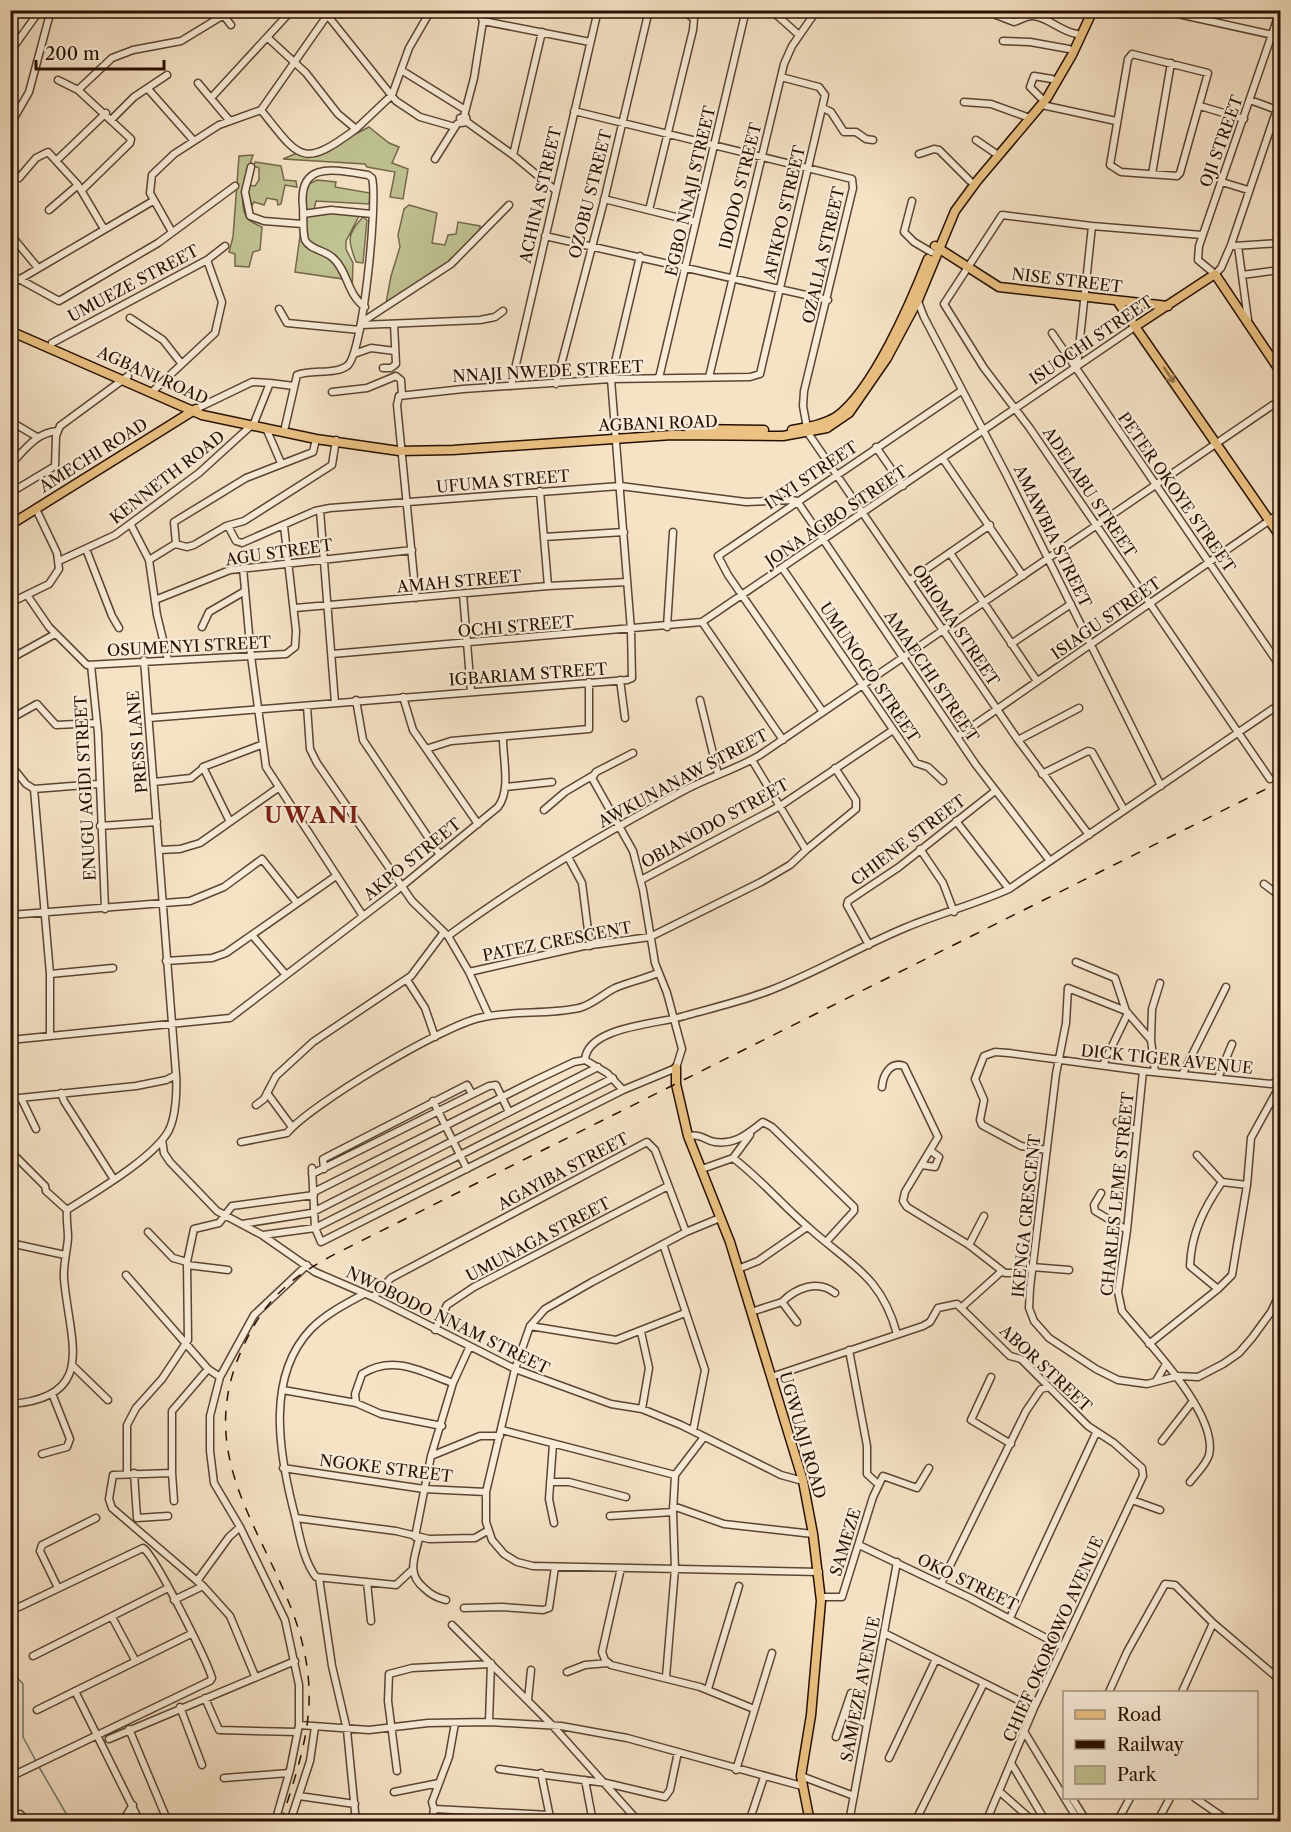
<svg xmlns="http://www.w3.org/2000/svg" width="1291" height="1832" viewBox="0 0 1291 1832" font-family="'Libre Caslon Text',serif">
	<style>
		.green { fill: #c0c393; stroke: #74694a; stroke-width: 1.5 }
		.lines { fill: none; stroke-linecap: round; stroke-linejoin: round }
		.stream { stroke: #6e786d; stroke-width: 1.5 }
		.minor-casing { stroke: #5b4432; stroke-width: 9 }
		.major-casing { stroke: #270f00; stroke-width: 11 }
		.minor { stroke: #f9edda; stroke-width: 6 }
		.major { stroke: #ebc283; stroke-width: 8 }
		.rail { stroke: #270f00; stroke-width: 1.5; stroke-dasharray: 10 10; stroke-linecap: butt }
		.oneway { stroke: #937148 }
		.labels { text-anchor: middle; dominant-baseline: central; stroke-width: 4.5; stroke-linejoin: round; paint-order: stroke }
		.street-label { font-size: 16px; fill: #270f00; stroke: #f9edda }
		.district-label { font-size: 22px; font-weight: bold; letter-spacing: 1.5px; fill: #7a1f14; stroke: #f9edda }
	</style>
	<rect width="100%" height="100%" fill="#f6e3c6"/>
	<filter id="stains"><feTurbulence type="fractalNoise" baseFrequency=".00333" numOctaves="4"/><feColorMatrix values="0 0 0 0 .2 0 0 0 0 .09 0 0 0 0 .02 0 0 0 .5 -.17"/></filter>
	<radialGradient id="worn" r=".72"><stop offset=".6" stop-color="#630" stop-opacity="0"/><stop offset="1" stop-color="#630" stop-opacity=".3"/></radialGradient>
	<path class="green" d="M369,127L389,143L399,147L392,163L408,169L403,199L390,197L395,172L367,167L365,164L283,159L297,153L309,157L319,153Z
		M253,155C248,170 235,207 249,220C252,223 258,225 262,227L260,250L253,252L249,267L235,266V254L229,252L233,237L239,156Z
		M255,162L281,166L284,180L296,181L297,187L285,185L281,204L278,205L277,200L267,198L264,205L254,202L249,210L248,185L255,186L259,180V168L254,166Z
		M317,180L336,182L335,187L370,193L369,204L316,201L314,210H305V186Z
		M409,205L437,213L432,243L445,245L448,235L456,234L458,222L480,226V231L449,265L386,303L391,276L400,247L398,235L404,209Z
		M331,212L359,216L346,241V249L353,263L352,291L340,265L308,242L304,225L305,215Z
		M363,217L367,220L363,263L356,262C348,241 346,235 363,217Z
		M301,229L306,245L337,263L343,279L295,272Z"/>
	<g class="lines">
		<path class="stream" d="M10,1626L14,1635L10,1644
			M10,1670L23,1684V1737L37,1763
			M39,1767L71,1822"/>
		<g class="minor-casing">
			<path id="minor" d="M478,10L483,21
				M771,10L799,35
				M909,10H919
				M994,10L996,15L1014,22C1020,20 1027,16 1032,16C1047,16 1059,31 1077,34
				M1160,10L1273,35
				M1280,11L1199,246L1198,260L1215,274L1221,268L1231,245L1280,100
				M224,16L231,25
				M328,16L396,101L420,117L455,127
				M483,21L590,42
				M268,38L306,73L338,114L356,129L392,95L409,48L431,10
				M1003,41L1030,42L1069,49
				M10,52L40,10
				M1132,54L1208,73L1180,173L1177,176L1121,172L1110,165L1128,59Z
				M401,70L464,109
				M58,80L78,90L131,139L130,143L82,190
				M198,83L229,120
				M148,89L194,141
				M78,90L112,58L133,50L181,41L232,10
				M211,98L292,10
				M1041,98L1030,87L1034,76L1052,79
				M1250,100L1277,110
				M964,102L991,104L1027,117
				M1042,105L1116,121
				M1200,106L1244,119
				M823,108L831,112L844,132H856L866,139L873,140
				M261,110C300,159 302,169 356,129
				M574,111L852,179L853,188L804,391L803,406L808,433L1018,740L1089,835
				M464,116L474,78L483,21
				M112,119L134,97L167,75
				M467,122L461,123L460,118L466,117L467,122L513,155L555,190
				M10,125L29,92L51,10
				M976,140L995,153
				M919,154L934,149L939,150L970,181
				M513,155L542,32
				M435,159L457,124
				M57,160L106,113
				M251,167L245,192L250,216L264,221L302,224
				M1152,174L1171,63
				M19,178L36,158L48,152L78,185L104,229
				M1222,182L1248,190
				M604,199L696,222
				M912,201L904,232L914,242L931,252
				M49,210L78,185
				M649,210L693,30L694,19L683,10
				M303,214L331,210L372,214
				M172,232L150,193L152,175L174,154L219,125L261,110L331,10
				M10,234L38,268
				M1202,235L1092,226L1002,215L944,304L984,368L1029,427L1270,779
				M545,236L828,300
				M1234,246L1280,243
				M1238,246L1248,320
				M10,274L59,301L158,243L235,186
				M1242,275L1280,270
				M10,285L153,201
				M917,299L924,317L1006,474L1161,786
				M279,309L287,323L360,330
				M130,318L163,340L181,363
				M362,322L451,264L509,205
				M361,325L480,320L495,317L503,311
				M1052,333L1280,666
				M52,343L207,260L225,246
				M354,354L371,348L395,351
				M1077,367L1092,226
				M383,368H391L396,364L394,324
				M709,377L784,64L792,46L817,10
				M659,378L746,10
				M556,384L603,205L649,10
				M511,386L598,10
				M153,391L215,333L222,302L207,260
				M332,392L367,388L396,376L401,380L402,395
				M196,409L252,382L270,383
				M10,421L37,437
				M285,427L297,375C311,369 334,375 347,366C363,355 378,200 372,178L368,175C335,170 298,160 303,207C304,219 302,228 305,240C310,250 325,250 333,258C348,271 347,295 365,307
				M266,428L281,463
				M876,447L903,486
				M943,459L1023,576
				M10,465C24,451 36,432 58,431
				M540,491L548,586
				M10,493L55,466L56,436L60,426L128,376
				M320,510L335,703
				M131,525L149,560L157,615L168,660
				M228,526L236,541L242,543L315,511L330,508L620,486L746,502L792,500L797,501L976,765L1050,861
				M544,537L624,532
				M176,544L174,522L246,478L313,452L316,439
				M86,549L112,616L119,628
				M950,553L1037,681
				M149,560L175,544L187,547L194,545L226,526L244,521L332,465L336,440
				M59,561L115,535L199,473L254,423L270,383L294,386
				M243,568L251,656L266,767L363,916
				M783,569L916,763L928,767L943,781
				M909,581L990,525
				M463,594L471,691
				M27,595L49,627L87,665L286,654L295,647L296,631L284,526
				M416,598L397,405L399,396L463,389L611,379L750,377L760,374L825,95L819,87L781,77
				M155,600L230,570L412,550
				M10,603L49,584L59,569L57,553L36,509
				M295,608L548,586L627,582
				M702,622L783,740
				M202,627L209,612L245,591
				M667,627L673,532
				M1011,644L1071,604
				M332,654L702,622L1136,326
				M10,659L55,634
				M91,665L98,733L105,909
				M620,680L625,718
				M403,697L413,730L478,824
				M356,700L363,740L440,855
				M700,700L718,774
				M307,706L310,749L317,763L412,901L448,936L469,972L489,1016
				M823,712L728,575L718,556L961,391
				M149,718L627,680L632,678L631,630L611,379L640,256
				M10,719L37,704L56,725L97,723
				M957,737L1280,513
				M1018,740L1079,708
				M426,749L451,741L589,729V682
				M10,764L26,784L34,789L50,974V1036
				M1042,774L1088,751L1092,752L1124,810
				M154,782L191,778L202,769
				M505,787L552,782
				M34,789L98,784
				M544,810L565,792L592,776
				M956,821L1009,889
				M230,822L203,767L261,745
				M100,826L157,822
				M920,849L943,883L954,912
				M159,850L180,849L200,843L278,788
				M806,850L856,809V800L835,768
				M568,857L582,883L590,946
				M641,880L780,806L893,730
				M1264,884L1280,896
				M10,915L190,901L224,887L262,859L297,903
				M252,935L286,975
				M448,936C521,882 601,835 681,792C706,778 735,770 760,755L1280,400
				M869,945L847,905L848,901L899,867L995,791
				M166,961L212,958L226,953L336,876
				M1076,962L1115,978L1126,1011
				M469,972L584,946L650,937L761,882L790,865L806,850L752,760
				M50,974L113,968
				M407,980L425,1008L435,1037
				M10,1040L230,1018L396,891L498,807C511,790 503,760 503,739
				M1151,1040L1152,1009L1160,983
				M585,1060C587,1026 660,1024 684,1016C712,1008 743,1001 771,990C817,972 861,946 907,927C941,913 976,904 1009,889L1280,704
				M585,1060L607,1073L623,1090L676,1068L682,1049L667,993L655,963L643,890L633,851L592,778L596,772L633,753
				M1103,1065L1128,1013
				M1143,1071L1127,1230L1118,1292L1122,1311C1146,1341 1219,1414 1209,1455C1206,1465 1196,1474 1190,1482
				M1155,1072L1151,1040L1126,1011L1068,988L1066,1023L1056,1074L1030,1288L1029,1308L1034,1321L1049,1338L1096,1369L1118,1380L1147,1384L1178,1376L1198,1377L1223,1364L1239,1353L1252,1338L1271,1312L1280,1293
				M1182,1075L1226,987
				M1218,1078L1232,1044
				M882,1087C883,1075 890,1061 904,1066L938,1137L905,1192L903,1201L907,1207L969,1245L1005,1273H1016L1032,1267L1069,1270
				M61,1093L64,1101L113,1178
				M267,1093L292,1127
				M21,1098L36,1129
				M10,1099L136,1086L166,1080L176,1075
				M433,1101L467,1169
				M256,1105L264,1099L276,1076L313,1042L411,976L444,932
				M1117,1122L1125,1125L1126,1129H1137
				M688,1136C704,1134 703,1140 715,1142C736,1145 748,1133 763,1122L772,1127L854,1207V1211L826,1242
				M162,1140L164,1153L170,1162L217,1211L262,1235L315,1272L373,1297L515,1369L611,1404L642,1409L681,1425L781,1475L803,1481
				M241,1142L287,1133C311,1104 441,1027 479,1018C511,1010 547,1015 579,1008C592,1005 603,994 615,988C629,982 644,979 658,973
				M1047,1150L1021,1146L982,1125L980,1120L984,1100L975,1079L984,1056L995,1052L1009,1053L1143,1071L1271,1084L1280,1080
				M10,1151L45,1186L46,1191L67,1210C95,1192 154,1158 169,1130C176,1116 177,1090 176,1075L144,660
				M1197,1155L1222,1182L1247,1185
				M733,1158L750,1135
				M922,1165L935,1167L939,1157L931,1151
				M312,1168L315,1228L321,1242L623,1090
				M324,1169L323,1159L467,1085L472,1094
				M702,1169L733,1158C761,1179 782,1205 808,1227C850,1265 881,1275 897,1334
				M312,1174L489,1086L496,1085L509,1112
				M314,1192L536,1080L574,1062L585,1060
				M1101,1193L1094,1205L1095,1211L1127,1230
				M720,1218L686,1232L592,1282L545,1309L530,1326L515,1369L486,1492V1522L492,1540L504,1554L517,1562L533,1566L819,1572
				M242,1224L311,1213L598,1067
				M148,1232L173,1258L187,1262
				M263,1235L315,1228L613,1078
				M10,1243L65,1255
				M663,1244L705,1370L693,1431
				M969,1245L984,1216
				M187,1265L228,1270
				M738,1269L758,1261L807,1227
				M126,1275L208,1369L220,1377
				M1218,1289L1190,1266C1191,1234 1204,1208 1222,1182
				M364,1294C345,1304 326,1314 311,1329C266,1376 279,1452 293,1508C299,1530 302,1559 316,1577L396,1585L411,1571
				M373,1297L391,1278L647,1142L655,1150L686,1232
				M962,1307L1002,1271
				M751,1312L782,1302
				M797,1322L782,1302C796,1288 818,1279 835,1293
				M530,1326L616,1340L685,1313
				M435,1330L447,1305L474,1287L668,1186
				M641,1332L649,1368L642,1409
				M1149,1344L1218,1289L1232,1275L1247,1185L1251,1138L1278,1089
				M849,1350L867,1446V1474L878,1484
				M73,1366L108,1400
				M771,1377L923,1326L930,1322L938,1308L957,1304L1010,1356L1021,1359L1088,1426L1114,1443L1142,1468L1143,1476L1034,1708L986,1822
				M991,1377L971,1420L1011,1444
				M1156,1381L1166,1364
				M283,1390L356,1403L381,1414L442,1426
				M356,1403L355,1394L362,1374C394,1354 422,1372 453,1383
				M10,1404C99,1398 69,1340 64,1279C63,1265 67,1252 68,1238C68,1228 66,1219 67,1210
				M502,1430L675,1475
				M1162,1441L1193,1401
				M553,1444L549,1499L554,1523
				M42,1454L67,1447L70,1439L53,1396
				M431,1456L480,1436H500
				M283,1468L424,1489L486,1492
				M134,1473L137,1518L168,1516
				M172,1473V1411L208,1369
				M127,1474V1425L136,1408L162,1379L188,1340L187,1262L194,1229L219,1223L232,1206L314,1195
				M550,1482H569L626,1497
				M1132,1500L1160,1510
				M174,1501L172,1473L113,1475L109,1499L112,1508L203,1586L230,1616L255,1676
				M673,1506L724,1524L813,1534
				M610,1516L673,1512
				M296,1518L396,1531L429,1539L475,1538L487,1531
				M415,1537L431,1456L453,1383L469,1348
				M419,1538C415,1558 406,1573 424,1588C430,1594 437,1598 446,1600
				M859,1545L970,1598L1063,1647
				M621,1568L602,1652L605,1660L611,1665L700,1687L754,1709
				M319,1578L332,1666L347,1730L356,1822
				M197,1581L229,1537L240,1527
				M367,1582L371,1621
				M941,1584L1026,1411L1041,1389L1049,1387
				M58,1588L40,1551L42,1545L96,1518
				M821,1597H842L873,1497L883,1476L917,1488L929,1468
				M174,1600L203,1586
				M464,1608L502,1607L543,1610L549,1608L555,1567
				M112,1617L135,1660
				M1010,1618L1096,1433
				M452,1625L552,1725L639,1822
				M884,1633L1034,1708
				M33,1656L168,1588
				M567,1672L585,1665L608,1663
				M666,1677L675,1569L673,1512L675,1475L704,1437
				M708,1689L739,1586
				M75,1691L140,1822
				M1109,1692L1127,1652L1165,1584L1175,1585L1213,1623L1280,1680
				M1182,1692L1213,1623
				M205,1698L219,1730L297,1732
				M528,1700L531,1670
				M180,1707L202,1765
				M37,1710L191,1634
				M844,1715L865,1723
				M489,1722L491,1663
				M455,1723L449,1757L432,1802L434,1809L550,1815
				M299,1725L369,1730L428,1723L489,1722L561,1726L627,1738L802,1786
				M129,1729L168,1822
				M1025,1733L1079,1822
				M836,1737L851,1693
				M109,1739L295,1661
				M889,1758L936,1659
				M1011,1763L1046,1822
				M499,1769L606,1783L665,1797L670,1790L678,1752
				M736,1770L772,1653
				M397,1771L388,1701L389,1674L412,1668L490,1664
				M541,1773L551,1822
				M801,1776L854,1796
				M10,1777L210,1681L212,1678C207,1661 155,1555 143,1548L19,1607
				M224,1778L289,1773
				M585,1780L593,1822
				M999,1791L1034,1822
				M394,1792L439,1783
				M299,1796L355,1804
				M1072,1798L1087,1822
				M1195,1798L1230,1822
				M891,1818L898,1822
				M10,1820L20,1814L28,1822
				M122,1822L133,1805
				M275,1822L290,1770L299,1725V1685L285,1620L240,1527L214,1483L210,1451V1416L220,1377L254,1315L307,1265
				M290,1822L310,1761L315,1727
				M432,1822L434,1809
				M749,1822L764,1777
				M849,1822L897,1562
				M915,1822L984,1683
				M1117,1822L1130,1798
				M1157,1822L1170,1798"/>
		</g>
		<g class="major-casing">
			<path id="major" d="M935,246L999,287L1168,306
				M1118,302L1280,536
				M1136,326L1215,274L1280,371
				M10,331L202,415L316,439L399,451L453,450L672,435L783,436L827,428L849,413L887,358L918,300L955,211L977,181L1047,98L1072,55L1093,10
				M690,429L764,430
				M792,430C807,427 823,425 836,417C873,391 911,302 928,259
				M10,525L196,409
				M676,1068V1084L688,1136L730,1242L803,1481L813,1534L821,1601L811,1715L801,1776L810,1822"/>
		</g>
		<use href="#minor" class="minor"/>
		<use href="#major" class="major"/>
		<path class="rail" d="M281,1822C296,1774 314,1726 308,1675C296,1556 183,1476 243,1347C264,1300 292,1276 337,1253L1280,782"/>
	</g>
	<defs><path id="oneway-shaft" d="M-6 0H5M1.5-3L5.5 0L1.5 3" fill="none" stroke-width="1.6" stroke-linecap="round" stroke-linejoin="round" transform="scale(1.5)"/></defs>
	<use class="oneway" href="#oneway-shaft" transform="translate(1169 375) rotate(56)"/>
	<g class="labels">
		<g class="street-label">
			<text transform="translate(1221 141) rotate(-70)">OJI STREET</text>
			<text transform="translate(740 186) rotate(-76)">IDODO STREET</text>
			<text transform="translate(690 191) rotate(-77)">EGBO NNAJI STREET</text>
			<text transform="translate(590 194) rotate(-76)">OZOBU STREET</text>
			<text transform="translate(540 195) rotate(-77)">ACHINA STREET</text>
			<text transform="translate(784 212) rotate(-77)">AFIKPO STREET</text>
			<text transform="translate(823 255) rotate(-77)">OZALLA STREET</text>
			<text transform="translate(1067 280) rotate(7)">NISE STREET</text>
			<text transform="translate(133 283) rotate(-28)">UMUEZE STREET</text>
			<text transform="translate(1091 340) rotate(-34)">ISUOCHI STREET</text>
			<text transform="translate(548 371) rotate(-3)">NNAJI NWEDE STREET</text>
			<text transform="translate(153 375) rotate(24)">AGBANI ROAD</text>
			<text transform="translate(658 423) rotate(-2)">AGBANI ROAD</text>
			<text transform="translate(93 455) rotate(-32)">AMECHI ROAD</text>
			<text transform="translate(811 475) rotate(-34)">INYI STREET</text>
			<text transform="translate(167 477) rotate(-38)">KENNETH ROAD</text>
			<text transform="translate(503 481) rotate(-5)">UFUMA STREET</text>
			<text transform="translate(1090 492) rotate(56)">ADELABU STREET</text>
			<text transform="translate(1177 492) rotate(55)">PETER OKOYE STREET</text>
			<text transform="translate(836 516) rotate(-34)">JONA AGBO STREET</text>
			<text transform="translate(1053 536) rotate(64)">AMAWBIA STREET</text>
			<text transform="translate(279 552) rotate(-8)">AGU STREET</text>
			<text transform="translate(459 581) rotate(-5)">AMAH STREET</text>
			<text transform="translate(1106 618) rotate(-35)">ISIAGU STREET</text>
			<text transform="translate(956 625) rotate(56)">OBIOMA STREET</text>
			<text transform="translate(516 626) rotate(-5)">OCHI STREET</text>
			<text transform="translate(189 646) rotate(-3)">OSUMENYI STREET</text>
			<text transform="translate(870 672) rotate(56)">UMUNOGO STREET</text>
			<text transform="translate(528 674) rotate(-4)">IGBARIAM STREET</text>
			<text transform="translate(932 676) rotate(56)">AMAECHI STREET</text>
			<text transform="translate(137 742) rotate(-95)">PRESS LANE</text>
			<text transform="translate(683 778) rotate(-28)">AWKUNANAW STREET</text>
			<text transform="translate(85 788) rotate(-93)">ENUGU AGIDI STREET</text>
			<text transform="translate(715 823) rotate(-29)">OBIANODO STREET</text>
			<text transform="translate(908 840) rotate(-37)">CHIENE STREET</text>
			<text transform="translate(412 859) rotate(-39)">AKPO STREET</text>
			<text transform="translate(557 941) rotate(-11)">PATEZ CRESCENT</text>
			<text transform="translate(1167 1059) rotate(6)">DICK TIGER AVENUE</text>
			<text transform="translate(563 1171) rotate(-28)">AGAYIBA STREET</text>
			<text transform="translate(1117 1194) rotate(-84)">CHARLES LEME STREET</text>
			<text transform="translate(1026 1216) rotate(-84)">IKENGA CRESCENT</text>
			<text transform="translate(538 1239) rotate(-28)">UMUNAGA STREET</text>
			<text transform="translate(448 1320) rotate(26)">NWOBODO NNAM STREET</text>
			<text transform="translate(1046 1368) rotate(43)">ABOR STREET</text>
			<text transform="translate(803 1435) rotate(74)">UGWUAJI ROAD</text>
			<text transform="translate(386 1468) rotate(7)">NGOKE STREET</text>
			<text transform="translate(845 1542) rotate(-73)">SAMEZE</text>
			<text transform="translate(968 1582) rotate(26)">OKO STREET</text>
			<text transform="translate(1053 1639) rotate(-66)">CHIEF OKOROWO AVENUE</text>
			<text transform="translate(860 1689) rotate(-79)">SAM EZE AVENUE</text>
		</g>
		<g class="district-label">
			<text x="312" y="815">UWANI</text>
		</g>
	</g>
	<rect width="1291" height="1832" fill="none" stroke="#f6e3c6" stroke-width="36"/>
	<rect x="12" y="12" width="1267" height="1808" fill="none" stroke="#270f00" stroke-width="3"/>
	<rect x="18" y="18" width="1255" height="1796" fill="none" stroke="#270f00" stroke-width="1.5"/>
	<rect x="1063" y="1691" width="195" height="108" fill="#f9edda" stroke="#a59483" stroke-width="1.5"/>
	<rect x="1075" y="1710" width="30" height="9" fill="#ebc283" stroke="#a59483" stroke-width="1.5"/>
	<text x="1117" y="1721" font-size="18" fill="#270f00">Road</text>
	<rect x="1075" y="1740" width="30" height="9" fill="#270f00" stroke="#a59483" stroke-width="1.5"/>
	<text x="1117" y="1751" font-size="18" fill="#270f00">Railway</text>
	<rect x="1075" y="1766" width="30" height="18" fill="#c0c393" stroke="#a59483" stroke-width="1.5"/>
	<text x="1117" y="1781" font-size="18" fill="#270f00">Park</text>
	<path d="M36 60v9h128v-9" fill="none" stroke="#270f00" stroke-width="3"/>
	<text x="45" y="60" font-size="18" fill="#270f00" stroke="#f9edda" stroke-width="4.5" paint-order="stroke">200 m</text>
	<rect width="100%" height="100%" filter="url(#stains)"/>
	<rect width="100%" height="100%" fill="url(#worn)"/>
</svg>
